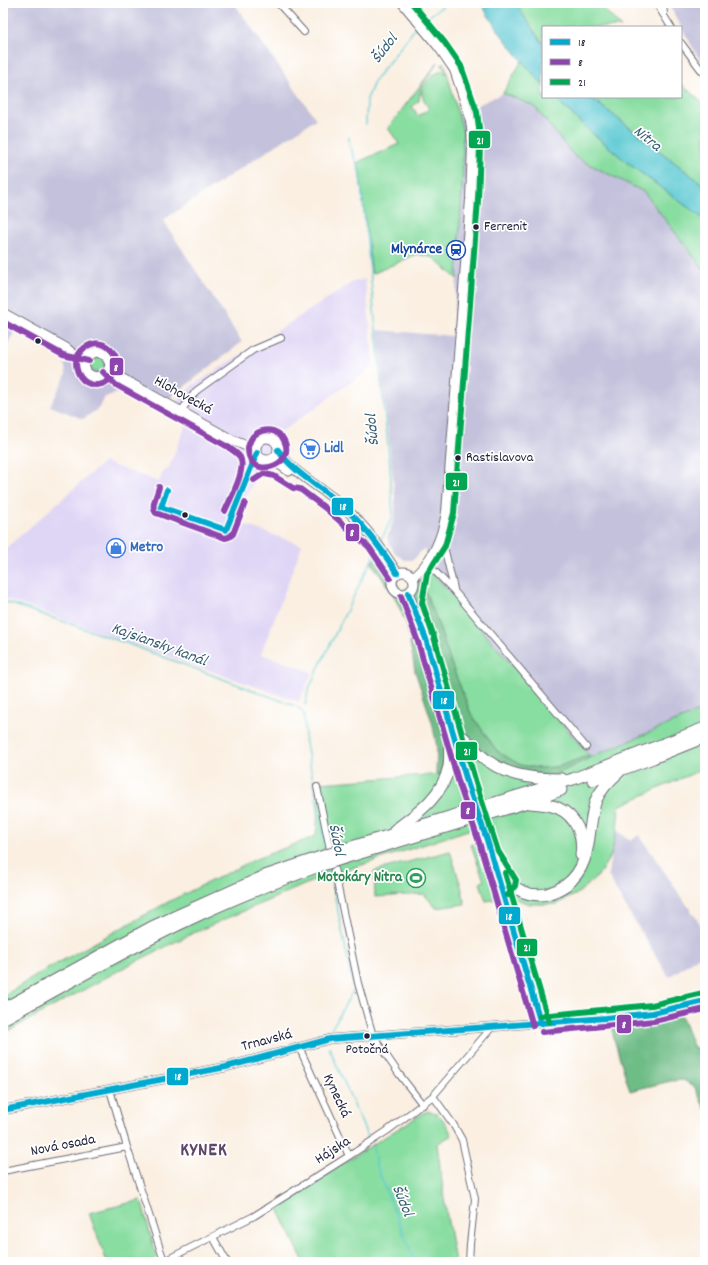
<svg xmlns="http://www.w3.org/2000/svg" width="708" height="1265" viewBox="0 0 708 1265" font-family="Dekko,sans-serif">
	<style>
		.built { fill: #dfd5f5 }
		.industrial { fill: #c3c1db }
		.green { fill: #88dda0; stroke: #55806e }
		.forest { fill: #6ebc86; stroke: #486f60 }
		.water { fill: #5cc9d3; stroke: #3f7687 }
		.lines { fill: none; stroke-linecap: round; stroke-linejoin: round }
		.stream { stroke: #5cc9d3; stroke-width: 1.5 }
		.minor-casing { stroke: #6e6a75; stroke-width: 8 }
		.tertiary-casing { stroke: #6e6a75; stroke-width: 10 }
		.secondary-casing { stroke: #6e6a75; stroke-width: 11 }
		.motorway-casing { stroke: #6e6a75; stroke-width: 13 }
		.minor { stroke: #fff; stroke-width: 6 }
		.tertiary { stroke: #fff; stroke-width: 8 }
		.secondary { stroke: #fff; stroke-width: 9 }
		.motorway { stroke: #fff; stroke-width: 11 }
		.secondary-bridge-casing { stroke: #6e6a75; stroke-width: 11; stroke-linecap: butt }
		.motorway-bridge-casing { stroke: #6e6a75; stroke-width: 13; stroke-linecap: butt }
		.secondary-bridge { stroke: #fff; stroke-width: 9 }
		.motorway-bridge { stroke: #fff; stroke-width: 11 }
		.bus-1-casing { stroke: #fff; stroke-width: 9 }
		.bus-2-casing { stroke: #fff; stroke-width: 9 }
		.bus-3-casing { stroke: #fff; stroke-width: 9 }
		.bus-1 { stroke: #00a9ce; stroke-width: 6 }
		.bus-2 { stroke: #8e44ad; stroke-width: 6 }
		.bus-3 { stroke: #00a651; stroke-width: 6 }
		.bus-dot { fill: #22223b; stroke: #fff; stroke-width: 1.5 }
		.labels { text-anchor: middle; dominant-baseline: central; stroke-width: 3.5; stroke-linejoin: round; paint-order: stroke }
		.bus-label { font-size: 14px; fill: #22223b; stroke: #fff; text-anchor: start }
		.transit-label { font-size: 15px; font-weight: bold; fill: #164399; stroke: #fff; text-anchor: end }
		.street-label { font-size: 15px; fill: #22223b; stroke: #fff }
		.shop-label { font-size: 15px; font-weight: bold; fill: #366cbe; stroke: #fff; text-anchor: start }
		.leisure-label { font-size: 15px; font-weight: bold; fill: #27864d; stroke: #fff; text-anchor: end }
		.water-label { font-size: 16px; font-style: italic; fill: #365c70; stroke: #fff }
		.district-label { font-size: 19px; font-weight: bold; letter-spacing: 1px; fill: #5e4768; stroke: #fff }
		.line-badge { stroke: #fff; stroke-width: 1.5 }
		.badge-label { font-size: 11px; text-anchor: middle; font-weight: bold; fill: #fff }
	</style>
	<rect width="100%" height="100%" fill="#fff"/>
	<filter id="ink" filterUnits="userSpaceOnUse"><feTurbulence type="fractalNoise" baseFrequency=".025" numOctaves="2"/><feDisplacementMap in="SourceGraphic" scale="8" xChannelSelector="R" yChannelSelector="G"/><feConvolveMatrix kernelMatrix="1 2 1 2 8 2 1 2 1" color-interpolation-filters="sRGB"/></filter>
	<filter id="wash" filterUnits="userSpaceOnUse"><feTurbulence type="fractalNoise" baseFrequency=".012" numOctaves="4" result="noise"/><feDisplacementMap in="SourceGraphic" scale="16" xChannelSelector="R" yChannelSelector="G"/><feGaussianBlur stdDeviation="0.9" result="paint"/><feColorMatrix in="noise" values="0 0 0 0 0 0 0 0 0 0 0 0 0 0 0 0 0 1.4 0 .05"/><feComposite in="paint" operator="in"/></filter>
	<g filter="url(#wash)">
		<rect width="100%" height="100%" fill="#faefe1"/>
		<path class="built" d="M365,279L374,366L281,432L282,453L271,470H260L234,521L302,545L261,654L312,672L299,702L3,598V551L104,462L159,482L164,469L168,470L187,422L176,402L192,386L353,282Z"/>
		<path class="industrial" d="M3,3H234L316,119L163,220L242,342L161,405L130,389L105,397L99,408L83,419L50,406L66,375L64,359L61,353L16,329L3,352Z
			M668,3H705V64L698,57Z
			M503,93L534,106L575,157L644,192L705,271V709L591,757L431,571L424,548L413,560H405L395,554L387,538L395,515V496L377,330L452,336L457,279L463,171V132L459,114Z
			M617,830L630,841L639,835L705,931V952L669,977L621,899L608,875L611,855Z"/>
		<path class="green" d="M515,3H598L621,27H543V44Z
			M522,60L543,85V97H554L585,127L629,164L705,220V271L644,192L575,157L534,106L503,93Z
			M438,62L421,87L419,101L412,106L418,116L429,109C418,90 420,91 433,74H436L441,70L447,74L441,64L443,62L445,65L463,132V171L457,279L434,258L417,254L372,274L358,162L399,144L388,128Z
			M681,84L705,105V186L590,97H681Z
			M89 364a8 8 0 1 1 16 0a8 8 0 1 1-16 0Z
			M431,571L589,755L558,767L537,768L520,765L497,751L471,714L451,663L436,618L420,579Z
			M705,709V768L619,806L617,830L611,855L598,876L577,894L556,904H530L508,897L553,1028L538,1029L499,899L486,901L480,883L484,881L471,845L479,843L474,828L313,881L191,934L127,966L3,1034V996L49,968L170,901L256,859L316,836L320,783L441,774L447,746L468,737L490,760L553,776L591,757Z
			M450,851L461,886L465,904L436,908L424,894L375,897L374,871Z
			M429,1111C441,1112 447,1126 452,1135L437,1144L445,1205L455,1262H304L277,1207L353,1157L423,1113Z
			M141,1200L157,1258L151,1262H107L89,1213Z"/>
		<path class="forest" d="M379,555L402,591L420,579L436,618L451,663L471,714L497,751L520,765L537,768L558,767L589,755L591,757L553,776H533L490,760L468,738L447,746L441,774H436L437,747L432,722L415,671L407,625L394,596L371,562Z
			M681,1015L694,1048L705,1049V1109L694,1086L683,1080L671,1081L630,1091L613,1036V1026L617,1023Z"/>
		<path class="water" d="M481,3H515L543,44V85C521,59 497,33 481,3Z
			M554,97H590L705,186V220L629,164L585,127Z"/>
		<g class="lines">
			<path class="stream" d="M421,22L447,3
				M366,124L367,99L375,80L417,26
				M349,137V143L360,173L390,466L393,516L380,542
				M3,601L126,643L298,707L304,714L305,738L326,851
				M305,705L309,688L317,671L377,549
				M328,1035L354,989L329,868
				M329,1047L369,1140
				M373,1147L376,1165L415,1262"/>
		</g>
	</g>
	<g filter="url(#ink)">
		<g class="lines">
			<g class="minor-casing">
				<path id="minor" d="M278,3L304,32
					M656,3L671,27
					M663,3L664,14
					M681,43L705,75
					M181,411L196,391L253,350L281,338
					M441,534L454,589
					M426,562L454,591L586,747
					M317,787L358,983L373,1036L399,1074L423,1105
					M299,1047L349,1156
					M110,1090L127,1147L164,1261
					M433,1096L453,1124L462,1140L475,1199L470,1244L469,1262
					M3,1171L127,1147
					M213,1237L227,1262
					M162,1262L254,1216L349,1156L387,1131L433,1096L492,1027"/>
			</g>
			<g class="tertiary-casing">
				<path id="tertiary" d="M402,3L439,48L454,70L469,115L471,128L472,147L470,199L446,512C442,537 432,561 413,577
					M494,864L541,1024
					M3,1110L226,1067L330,1039L606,1018L653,1013L705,1001"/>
			</g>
			<g class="secondary-casing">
				<path id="secondary" d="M3,313L66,348L84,363C85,386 117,376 108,359C106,354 102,353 97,352L88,355L84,363
					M104,374L121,378L232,440L256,450
					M256 449a11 11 0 1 1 22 0a11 11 0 1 1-22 0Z
					M278,450C290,471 319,486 338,502C362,522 381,547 397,573
					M272,459L289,471
					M392 583a11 11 0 1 1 22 0a11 11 0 1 1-22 0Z
					M408,593L426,639L468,785
					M487,840C492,856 498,869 508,882"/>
			</g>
			<g class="motorway-casing">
				<path id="motorway" d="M593,780L653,758L705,737
					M530,803C539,804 549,804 558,808C576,816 584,836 581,855
					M395,830C418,813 443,796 449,766C451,754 447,741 453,730C464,735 469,745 478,753C503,776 529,779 562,779
					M342,850L573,779L705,728
					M344,858L528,802L561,790
					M508,882C519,892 532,897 547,894C554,892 560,889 566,885C594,864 586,829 596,800C601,789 610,780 619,772
					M3,1009L152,927L265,876L318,858
					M3,1019C65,985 126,949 190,919C232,899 275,882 319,866"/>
			</g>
			<use href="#minor" class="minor"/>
			<use href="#tertiary" class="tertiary"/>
			<use href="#secondary" class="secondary"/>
			<use href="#motorway" class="motorway"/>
			<g class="secondary-bridge-casing">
				<path id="secondary-bridge" d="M468,785L487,840"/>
			</g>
			<g class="motorway-bridge-casing">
				<path id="motorway-bridge" d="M318,858L342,850
					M319,866L344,858"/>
			</g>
			<use href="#secondary-bridge" class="secondary-bridge"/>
			<use href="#motorway-bridge" class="motorway-bridge"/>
			<g class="bus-1-casing">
				<path id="bus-1" d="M278,450C294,473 318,485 338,502C362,522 380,547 397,573
					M167,490L161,507L226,530L257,453
					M408,593L426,639L468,785L487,840L541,1024
					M3,1110L226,1067L330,1039L606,1018L653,1013L705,1001"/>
			</g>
			<g class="bus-2-casing">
				<path id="bus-2" d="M3,322L63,355L89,361
					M76,363C76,370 78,375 83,380C103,397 130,367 110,349C97,337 81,346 76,360
					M103,372L116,385L228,447C232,450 237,453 240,457C247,469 230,499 225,511
					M279,434C269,427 253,430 249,444C247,448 248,452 249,456C256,480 300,463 282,437
					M254,480L263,474H265L274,476L293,488L300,489L325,508L369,547L390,578
					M159,487C157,496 150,506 156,513L225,538L229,537L233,534L245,503
					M401,596L418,642L460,787L479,842L533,1026
					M542,1032L654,1021L705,1009"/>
			</g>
			<g class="bus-3-casing">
				<path id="bus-3" d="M412,3L445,43L461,66L477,112L479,128L480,147L478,200L454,513L445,546L427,574L422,603L434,637L476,783L498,851L516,880L515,886L508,895
					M505,873L549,1022
					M540,1016L652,1005L703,993"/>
			</g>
			<use href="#bus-1" class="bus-1"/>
			<use href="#bus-2" class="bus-2"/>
			<use href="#bus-3" class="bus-3"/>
		</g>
	</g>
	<defs>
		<g id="station-ring" transform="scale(1)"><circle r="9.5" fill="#fff" stroke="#1a4fb4" stroke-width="1.5"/><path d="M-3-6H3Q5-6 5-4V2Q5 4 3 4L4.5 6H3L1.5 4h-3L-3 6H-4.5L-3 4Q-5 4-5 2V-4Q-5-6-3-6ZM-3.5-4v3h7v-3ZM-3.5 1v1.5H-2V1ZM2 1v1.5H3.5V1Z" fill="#1a4fb4"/></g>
		<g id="supermarket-ring" transform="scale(1)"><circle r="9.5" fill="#fff" stroke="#3f7fe0" stroke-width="1.5"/><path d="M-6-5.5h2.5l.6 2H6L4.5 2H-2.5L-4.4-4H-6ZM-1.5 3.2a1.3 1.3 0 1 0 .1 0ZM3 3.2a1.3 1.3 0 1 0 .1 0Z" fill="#3f7fe0"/></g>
		<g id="shop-ring" transform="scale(1)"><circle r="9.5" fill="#fff" stroke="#3f7fe0" stroke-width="1.5"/><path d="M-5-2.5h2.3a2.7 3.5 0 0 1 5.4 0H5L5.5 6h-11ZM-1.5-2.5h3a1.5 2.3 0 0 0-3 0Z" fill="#3f7fe0"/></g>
		<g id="stadium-ring" transform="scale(1)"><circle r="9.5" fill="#fff" stroke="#2e9e5b" stroke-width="1.5"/><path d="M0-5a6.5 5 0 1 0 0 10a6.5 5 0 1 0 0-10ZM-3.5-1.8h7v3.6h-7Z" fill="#2e9e5b"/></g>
	</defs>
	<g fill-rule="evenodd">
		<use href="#station-ring" x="456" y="250"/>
		<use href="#supermarket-ring" x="310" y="449"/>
		<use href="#shop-ring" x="116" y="548"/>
		<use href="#stadium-ring" x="416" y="878"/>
	</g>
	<g class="bus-dot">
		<circle cx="476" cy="227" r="3.5"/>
		<circle cx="38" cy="341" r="3.5"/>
		<circle cx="458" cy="458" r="3.5"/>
		<circle cx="185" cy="515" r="3.5"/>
		<circle cx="367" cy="1036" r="3.5"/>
	</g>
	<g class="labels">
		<g class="bus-label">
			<text x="484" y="227">Ferrenit</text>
			<text x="466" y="458">Rastislavova</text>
			<text x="367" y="1050" text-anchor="middle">Potočná</text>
		</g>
		<g class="transit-label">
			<text x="442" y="250">Mlynárce</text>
		</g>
		<g class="street-label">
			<text transform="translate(183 396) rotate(29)">Hlohovecká</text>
			<text transform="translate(267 1041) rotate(-15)">Trnavská</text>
			<text transform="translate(336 1096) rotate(65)">Kynecká</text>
			<text transform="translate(63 1146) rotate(-11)">Nová osada</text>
			<text transform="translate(333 1151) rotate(-33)">Hájska</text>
		</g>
		<g class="shop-label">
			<text x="324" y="449">Lidl</text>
			<text x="130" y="548">Metro</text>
		</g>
		<g class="leisure-label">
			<text x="402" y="878">Motokáry Nitra</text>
		</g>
		<g class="water-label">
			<text transform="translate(385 49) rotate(-52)">Šúdol</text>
			<text transform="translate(647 139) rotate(39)">Nitra</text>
			<text transform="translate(373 430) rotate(-95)">Šúdol</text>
			<text transform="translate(159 645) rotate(20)">Kajsiansky kanál</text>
			<text transform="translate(336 840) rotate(79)">Šúdol</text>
			<text transform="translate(402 1201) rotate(68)">Šúdol</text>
		</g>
		<g class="district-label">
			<text x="204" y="1151">KYNEK</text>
		</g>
	</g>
	<g class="line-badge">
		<rect x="468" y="130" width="23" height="19" rx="4" fill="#00a651"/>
		<rect x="109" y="357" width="15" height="19" rx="4" fill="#8e44ad"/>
		<rect x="445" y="472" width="23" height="19" rx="4" fill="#00a651"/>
		<rect x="331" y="497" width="23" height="19" rx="4" fill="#00a9ce"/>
		<rect x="345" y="523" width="15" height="19" rx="4" fill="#8e44ad"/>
		<rect x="432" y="690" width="23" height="20" rx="4" fill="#00a9ce"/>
		<rect x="455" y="741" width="23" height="20" rx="4" fill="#00a651"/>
		<rect x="460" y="801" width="16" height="19" rx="4" fill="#8e44ad"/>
		<rect x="498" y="906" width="23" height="19" rx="4" fill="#00a9ce"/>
		<rect x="516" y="938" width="22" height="19" rx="4" fill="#00a651"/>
		<rect x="616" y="1014" width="16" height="20" rx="4" fill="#8e44ad"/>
		<rect x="166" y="1067" width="23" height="19" rx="4" fill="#00a9ce"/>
	</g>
	<g class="badge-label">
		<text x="480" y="144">21</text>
		<text x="116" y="371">8</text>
		<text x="456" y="486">21</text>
		<text x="343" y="510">18</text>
		<text x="352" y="536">8</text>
		<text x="444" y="704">18</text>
		<text x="467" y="755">21</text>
		<text x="468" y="814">8</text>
		<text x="509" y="920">18</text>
		<text x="527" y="951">21</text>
		<text x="624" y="1028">8</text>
		<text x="178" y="1080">18</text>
	</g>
	<rect width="708" height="1265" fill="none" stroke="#fff" stroke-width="16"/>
	<rect x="542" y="26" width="140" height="72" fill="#ffffff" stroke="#a7a7b1"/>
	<rect x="550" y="39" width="20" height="6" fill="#00a9ce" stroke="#a7a7b1"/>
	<text x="578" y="46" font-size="12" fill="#22223b">18</text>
	<rect x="550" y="59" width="20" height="6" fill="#8e44ad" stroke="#a7a7b1"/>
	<text x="578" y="66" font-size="12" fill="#22223b">8</text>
	<rect x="550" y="79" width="20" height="6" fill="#00a651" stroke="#a7a7b1"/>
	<text x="578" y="86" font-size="12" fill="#22223b">21</text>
</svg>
